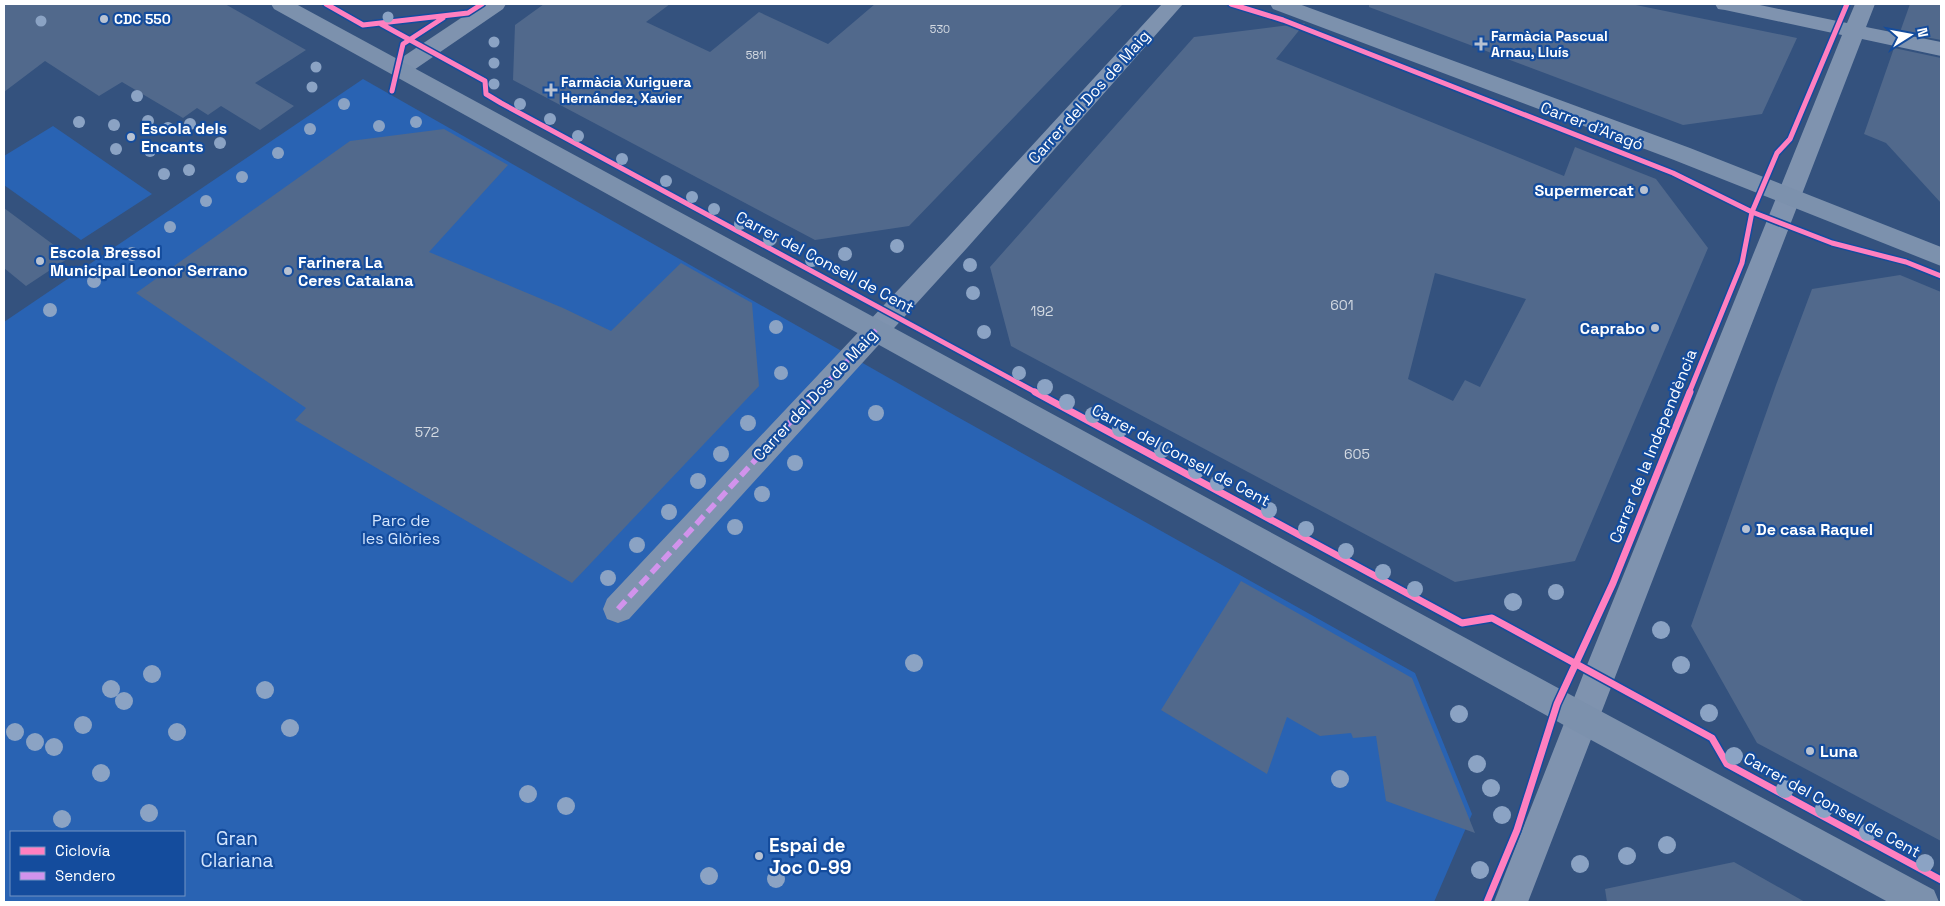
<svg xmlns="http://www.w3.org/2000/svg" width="1945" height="906" viewBox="0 0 1945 906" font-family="'Space Grotesk',sans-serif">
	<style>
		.green { fill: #2963b3; fill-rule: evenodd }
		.building { fill: #51698c; fill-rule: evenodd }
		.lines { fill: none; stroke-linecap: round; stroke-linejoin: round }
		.minor { fill: #7f93af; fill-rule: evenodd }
		.major { fill: #7c91ad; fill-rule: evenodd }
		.quiet-far1 { stroke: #d193ec; stroke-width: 4.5; stroke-dasharray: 9 4.5; stroke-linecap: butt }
		.quiet { stroke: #d193ec; stroke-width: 5.5; stroke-dasharray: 11 5.5; stroke-linecap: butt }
		.cycleway-far1-casing { stroke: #144c9d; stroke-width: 8 }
		.cycleway-casing { stroke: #144c9d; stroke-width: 10 }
		.cycleway-far1 { stroke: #ff80c0; stroke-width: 5 }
		.cycleway { stroke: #ff80c0; stroke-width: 7 }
		.tree { fill: #8ba3c4 }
		.poi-dot { fill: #b8c2d2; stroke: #144c9d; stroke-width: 2 }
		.labels { text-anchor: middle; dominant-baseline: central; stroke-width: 4.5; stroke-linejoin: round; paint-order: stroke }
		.far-number-label { font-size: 11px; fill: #d4dae2 }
		.far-poi-label { font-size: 14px; font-weight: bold; fill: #fff; stroke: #144c9d; text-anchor: start }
		.number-label { font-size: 14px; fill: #d4dae2 }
		.street-label { font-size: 16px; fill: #fff; stroke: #144c9d }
		.poi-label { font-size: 16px; font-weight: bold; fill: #fff; stroke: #144c9d; text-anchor: start }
		.park-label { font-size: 16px; fill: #d3e5fd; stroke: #144c9d }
		.near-park-label { font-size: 19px; fill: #d3e5fd; stroke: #144c9d }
		.near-poi-label { font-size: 19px; font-weight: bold; fill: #fff; stroke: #144c9d; text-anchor: start }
	</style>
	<rect width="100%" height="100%" fill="#34527e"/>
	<path class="green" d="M363,79L954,415L1415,673L1472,814L1434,902H4V322ZM11,832H184V895H11Z
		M53,126L152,194L81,240L4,185V156Z"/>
	<path class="building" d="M4,4H225L306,50L255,83L294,106L260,130L221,106L208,115L197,108L183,118L122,82L99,96L45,61L4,92Z
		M544,4H670L646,22L710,52L759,12L828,44L875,4H1123L909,226L815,240L513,80L515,25Z
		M1369,4H1631L1797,38L1762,114L1683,125L1385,13L1369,7Z
		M1910,4H1941V40L1900,32Z
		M1305,23L1276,59L1564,176L1575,147L1656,179L1708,248L1575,561L1455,582L1011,346L990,267L1194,37ZM1435,273L1526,299L1480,387L1465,380L1453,401L1408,379Z
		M1894,48L1941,58V203L1886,143L1864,134Z
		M444,129L508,165L429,252L563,308L611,331L681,263L752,303L759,386L572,583L295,420L306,408L136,293L350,141Z
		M4,208L70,257L26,286L4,268Z
		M1900,275L1941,292V841L1757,743L1691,626L1776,385L1812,289Z
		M1241,581L1412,678L1475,833L1386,801L1376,736L1353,738L1351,733L1320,736L1287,717L1267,774L1161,710Z
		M1734,862L1805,902H1607L1605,889Z"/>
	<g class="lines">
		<path class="minor" d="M482,4H506L503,9L408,74L400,76L392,74L389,69L392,64Z
			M1162,4H1183L967,248L629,619L618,623L607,619L603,609L607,599L949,236Z
			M1715,4H1755L1847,23L1855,4H1875L1866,27L1941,42V56L1862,39L1528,902H1494L1583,675L1842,35L1725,10L1718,9Z"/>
		<path class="major" d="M271,4H296L1593,707L1934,890L1939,902H1888L1571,729L274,9Z
			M1270,4H1299L1690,148L1941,247V266L1674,160L1273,9Z"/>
		<path class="quiet-far1" d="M817,393L876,330"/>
		<path class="quiet" d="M618,609L818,392"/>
		<g class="cycleway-far1-casing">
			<path id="cycleway-far1" d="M326,4L363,25L468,13L482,4
				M1231,4L1283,20L1673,173L1752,212L1832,243L1906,262L1941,276
				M381,24L485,81L486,94L501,103L1037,393
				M392,91L403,44L443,18
				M1689,393L1742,263L1752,212L1777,153L1790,139L1847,4"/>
		</g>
		<g class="cycleway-casing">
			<path id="cycleway" d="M1035,392L1462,623L1492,618L1712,738L1727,764L1941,880
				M1487,902L1517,830L1557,704L1613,583L1690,392"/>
		</g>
		<use href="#cycleway-far1" class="cycleway-far1"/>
		<use href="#cycleway" class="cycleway"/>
	</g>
	<g class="tree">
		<circle cx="388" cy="17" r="5.5"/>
		<circle cx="41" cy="21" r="5.5"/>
		<circle cx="494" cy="42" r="5.5"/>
		<circle cx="494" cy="63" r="5.5"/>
		<circle cx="316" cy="67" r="5.5"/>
		<circle cx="494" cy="84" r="5.5"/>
		<circle cx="312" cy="87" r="5.5"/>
		<circle cx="137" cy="96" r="6"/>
		<circle cx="344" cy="104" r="6"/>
		<circle cx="520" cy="104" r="6"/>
		<circle cx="550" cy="119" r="6"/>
		<circle cx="148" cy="121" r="6"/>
		<circle cx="79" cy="122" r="6"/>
		<circle cx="416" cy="122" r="6"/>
		<circle cx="190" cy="124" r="6"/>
		<circle cx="114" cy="125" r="6"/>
		<circle cx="379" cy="126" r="6"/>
		<circle cx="168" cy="128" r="6"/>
		<circle cx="310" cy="129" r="6"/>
		<circle cx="578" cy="136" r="6"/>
		<circle cx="220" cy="143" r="6"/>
		<circle cx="116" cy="149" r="6"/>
		<circle cx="150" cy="151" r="6"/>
		<circle cx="278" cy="153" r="6"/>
		<circle cx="622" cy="159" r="6"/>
		<circle cx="189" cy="170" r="6"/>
		<circle cx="164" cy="174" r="6"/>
		<circle cx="242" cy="177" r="6"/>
		<circle cx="666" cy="181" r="6"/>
		<circle cx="692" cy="197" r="6"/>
		<circle cx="206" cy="201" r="6"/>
		<circle cx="714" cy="209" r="6"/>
		<circle cx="740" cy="224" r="6"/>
		<circle cx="170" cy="227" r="6"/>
		<circle cx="770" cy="239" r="7"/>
		<circle cx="897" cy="246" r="7"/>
		<circle cx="132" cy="254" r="7"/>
		<circle cx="845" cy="254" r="7"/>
		<circle cx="812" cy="260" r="7"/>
		<circle cx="970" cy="265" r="7"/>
		<circle cx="94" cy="281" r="7"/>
		<circle cx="973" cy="293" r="7"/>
		<circle cx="50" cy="310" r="7"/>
		<circle cx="776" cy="327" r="7"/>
		<circle cx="984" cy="332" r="7"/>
		<circle cx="781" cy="373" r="7"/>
		<circle cx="1019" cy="373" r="7"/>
		<circle cx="1045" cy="387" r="8"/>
		<circle cx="1067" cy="402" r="8"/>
		<circle cx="876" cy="413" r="8"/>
		<circle cx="1093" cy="415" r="8"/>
		<circle cx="748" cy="423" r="8"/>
		<circle cx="1120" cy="429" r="8"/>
		<circle cx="1162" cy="450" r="8"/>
		<circle cx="721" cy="454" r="8"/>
		<circle cx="795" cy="463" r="8"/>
		<circle cx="1196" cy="471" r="8"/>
		<circle cx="698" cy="481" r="8"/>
		<circle cx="1218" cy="483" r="8"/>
		<circle cx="762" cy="494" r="8"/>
		<circle cx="1269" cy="510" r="8"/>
		<circle cx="669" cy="512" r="8"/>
		<circle cx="735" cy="527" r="8"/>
		<circle cx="1306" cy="529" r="8"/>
		<circle cx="637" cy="545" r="8"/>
		<circle cx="1346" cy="551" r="8"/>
		<circle cx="1383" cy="572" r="8"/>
		<circle cx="608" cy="578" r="8"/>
		<circle cx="1415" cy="589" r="8"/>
		<circle cx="1556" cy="592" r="8"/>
		<circle cx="1513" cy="602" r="9"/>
		<circle cx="1661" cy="630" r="9"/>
		<circle cx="914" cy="663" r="9"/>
		<circle cx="1681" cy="665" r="9"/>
		<circle cx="152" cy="674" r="9"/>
		<circle cx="111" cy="689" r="9"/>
		<circle cx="265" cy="690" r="9"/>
		<circle cx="124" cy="701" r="9"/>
		<circle cx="1709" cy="713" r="9"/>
		<circle cx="1459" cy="714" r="9"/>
		<circle cx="83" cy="725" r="9"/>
		<circle cx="290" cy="728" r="9"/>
		<circle cx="15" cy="732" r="9"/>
		<circle cx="177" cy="732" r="9"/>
		<circle cx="35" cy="742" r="9"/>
		<circle cx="54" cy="747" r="9"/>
		<circle cx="1734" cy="756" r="9"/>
		<circle cx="1477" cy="764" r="9"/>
		<circle cx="101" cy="773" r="9"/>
		<circle cx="1340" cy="779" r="9"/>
		<circle cx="1491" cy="788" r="9"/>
		<circle cx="1785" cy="789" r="9"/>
		<circle cx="528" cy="794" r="9"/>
		<circle cx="566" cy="806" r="9"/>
		<circle cx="1824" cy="809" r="9"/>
		<circle cx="149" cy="813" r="9"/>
		<circle cx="1502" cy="815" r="9"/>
		<circle cx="62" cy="819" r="9"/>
		<circle cx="1868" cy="832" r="9"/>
		<circle cx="1667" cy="845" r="9"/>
		<circle cx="1627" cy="856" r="9"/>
		<circle cx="1925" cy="863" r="9"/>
		<circle cx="1580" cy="864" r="9"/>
		<circle cx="1480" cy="870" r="9"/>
		<circle cx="709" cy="876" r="9"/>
		<circle cx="776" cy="879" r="9"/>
	</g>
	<g class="poi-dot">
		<circle cx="104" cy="19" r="5"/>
		<path d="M1478.5 36.5h5v5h5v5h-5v5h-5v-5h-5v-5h5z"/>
		<path d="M548.5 82.5h5v5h5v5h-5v5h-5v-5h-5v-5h5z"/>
		<circle cx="131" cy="137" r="5"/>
		<circle cx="1644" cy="190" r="5"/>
		<circle cx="40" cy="261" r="5"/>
		<circle cx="288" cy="271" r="5"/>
		<circle cx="1655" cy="328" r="5"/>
		<circle cx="1746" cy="529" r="5"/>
		<circle cx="1810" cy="751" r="5"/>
		<circle cx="759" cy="856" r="5"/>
	</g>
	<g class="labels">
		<g class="far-number-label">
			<text x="940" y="29">530</text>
			<text x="756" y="55">581I</text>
		</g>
		<g class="far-poi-label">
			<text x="114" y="19">CDC 550</text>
			<text x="1491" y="36">Farmàcia Pascual<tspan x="1491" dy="16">Arnau, Lluís</tspan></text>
			<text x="561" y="82">Farmàcia Xuriguera<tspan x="561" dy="16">Hernández, Xavier</tspan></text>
		</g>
		<g class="number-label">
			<text x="1342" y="305">601</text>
			<text x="1042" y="311">192</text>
			<text x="427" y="432">572</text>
			<text x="1357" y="454">605</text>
		</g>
		<g class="street-label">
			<text transform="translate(1089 97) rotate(-48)">Carrer del Dos de Maig</text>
			<text transform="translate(1592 126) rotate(21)">Carrer d'Aragó</text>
			<text transform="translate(825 262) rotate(28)">Carrer del Consell de Cent</text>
			<text transform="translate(815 395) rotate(-47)">Carrer del Dos de Maig</text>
			<text transform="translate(1653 446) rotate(-68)">Carrer de la Independència</text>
			<text transform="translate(1181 455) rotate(28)">Carrer del Consell de Cent</text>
			<text transform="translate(1832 805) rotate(29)">Carrer del Consell de Cent</text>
		</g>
		<g class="poi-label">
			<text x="141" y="128">Escola dels<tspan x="141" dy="18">Encants</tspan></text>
			<text x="1634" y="190" text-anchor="end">Supermercat</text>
			<text x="50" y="252">Escola Bressol<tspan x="50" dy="18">Municipal Leonor Serrano</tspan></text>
			<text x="298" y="262">Farinera La<tspan x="298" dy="18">Ceres Catalana</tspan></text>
			<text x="1645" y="328" text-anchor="end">Caprabo</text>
			<text x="1756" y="529">De casa Raquel</text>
			<text x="1820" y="751">Luna</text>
		</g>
		<g class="park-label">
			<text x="401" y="520">Parc de<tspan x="401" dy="18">les Glòries</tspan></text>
		</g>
		<g class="near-park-label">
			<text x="237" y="838">Gran<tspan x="237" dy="22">Clariana</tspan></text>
		</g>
		<g class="near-poi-label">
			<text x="769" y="845">Espai de<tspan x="769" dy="22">Joc 0-99</tspan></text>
		</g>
	</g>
	<rect width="1945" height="906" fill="none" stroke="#ffffff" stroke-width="10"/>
	<rect x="10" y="831" width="175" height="65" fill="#144c9d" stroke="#7294c4"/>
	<rect x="20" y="847" width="25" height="8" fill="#ff80c0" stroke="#7294c4"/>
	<text x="55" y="856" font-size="15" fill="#ffffff">Ciclovía</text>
	<rect x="20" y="872" width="25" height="8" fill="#d193ec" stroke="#7294c4"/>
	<text x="55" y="881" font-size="15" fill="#ffffff">Sendero</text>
	<g transform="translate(1910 35) rotate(79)" stroke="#144c9d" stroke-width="4" paint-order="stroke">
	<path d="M0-4L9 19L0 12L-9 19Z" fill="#ffffff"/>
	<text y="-8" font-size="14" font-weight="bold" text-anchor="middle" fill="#ffffff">N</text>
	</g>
</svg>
